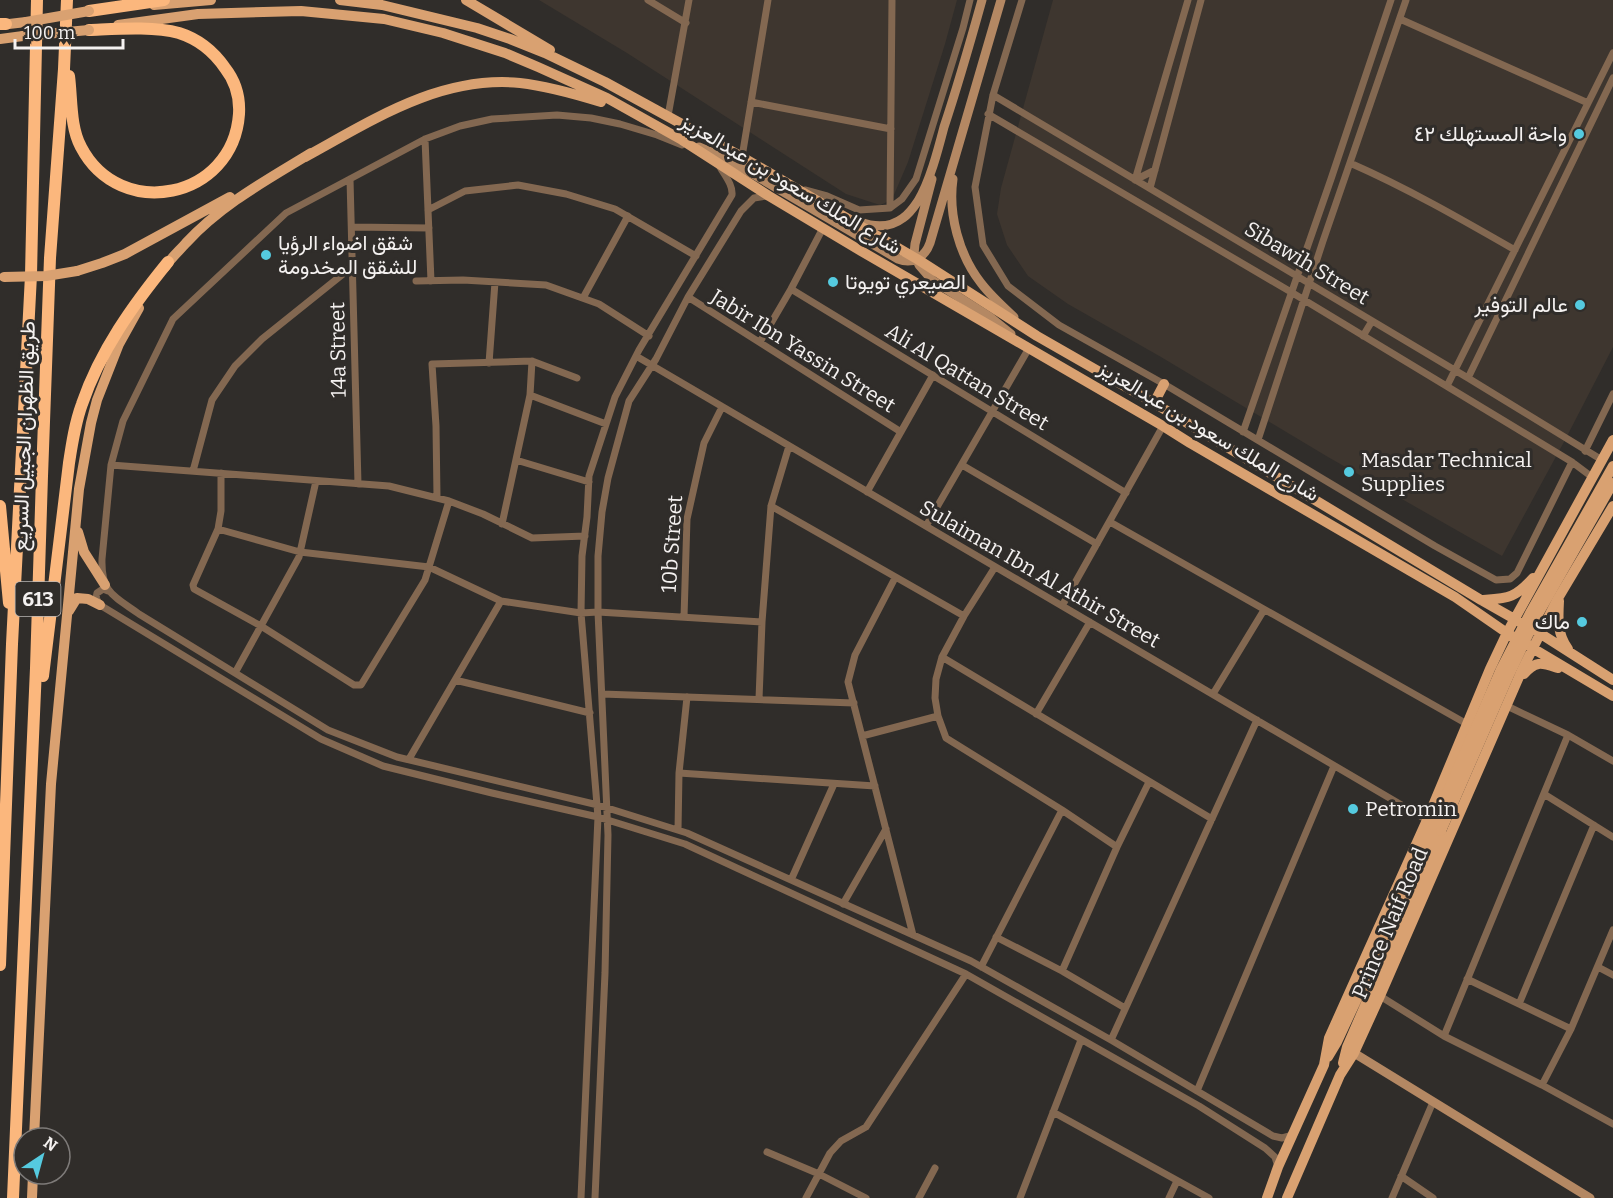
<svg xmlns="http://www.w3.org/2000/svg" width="1613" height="1198" viewBox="0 0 1613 1198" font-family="Bitter,Vazirmatn,serif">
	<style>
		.built { fill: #3e362f }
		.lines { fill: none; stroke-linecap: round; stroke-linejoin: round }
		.street { stroke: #836851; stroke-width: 7 }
		.secondary { stroke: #b48863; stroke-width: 9 }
		.primary { stroke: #d9a171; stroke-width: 10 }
		.highway { stroke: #fbb77d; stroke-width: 12 }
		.primary-bridge { stroke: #d9a171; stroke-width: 10 }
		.poi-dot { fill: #55cadf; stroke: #302d2a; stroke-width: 2 }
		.labels { text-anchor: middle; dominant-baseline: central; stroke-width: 6; stroke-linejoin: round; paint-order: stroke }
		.shield { fill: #302d2a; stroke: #b9b6b5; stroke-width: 1.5 }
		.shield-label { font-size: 20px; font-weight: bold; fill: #f4f1f0 }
		.poi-label { font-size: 21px; fill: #f4f1f0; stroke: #302d2a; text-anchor: start }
		.street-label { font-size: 21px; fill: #f4f1f0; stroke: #302d2a }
	</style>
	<rect width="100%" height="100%" fill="#302d2a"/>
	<path class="built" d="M539,0H957L945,44L908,162L893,197L885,203L880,205L846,194L627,53Z
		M1053,0H1613V347L1565,440L1502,556L1328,457L1161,357L1068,304L1028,276L1007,245L997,214L1001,188Z"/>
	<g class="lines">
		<path class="street" d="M648,0L686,23
			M1022,0L993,95L975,187L983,245L1008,286L1059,325L1164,384L1435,546L1496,580L1510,579L1517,573L1572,462
			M1400,19L1588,103
			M993,95L1468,378L1602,460
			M751,102L891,129
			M988,114L1291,292L1572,462L1592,477
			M668,116L689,0
			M425,139L431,281
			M682,145L657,135L620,124L591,118L557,115L492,119L460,126L425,139L286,213L173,319L123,421L111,465L102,559C101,593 114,596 139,614L328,730L397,757L598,805L687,833L971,961L1111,1040L1273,1136L1282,1138L1293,1135
			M742,157L768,0
			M1350,163C1407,188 1461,219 1515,250
			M350,179L358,484
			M1135,180L1188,0
			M1135,180L1155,170
			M1150,188L1201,0
			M805,190L827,196L859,210L890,208L902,199L916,179L963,28L970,0
			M890,208L892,0
			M428,210L465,191L518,185L566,194L615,209L696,256
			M352,227L429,228
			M416,281L463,280L546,285L599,304L649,336
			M791,289L1126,493
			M688,297L901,432
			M583,298L628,216
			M1363,336L1372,321
			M760,342L791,289L823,228
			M636,356L1427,820
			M489,363L495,282
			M1468,378L1613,78
			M1447,386L1613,53
			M530,395L606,424
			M1243,432L1331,179L1391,0
			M1258,440L1323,241L1406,0
			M1585,451L1613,394
			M516,460L589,482
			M111,465L389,486L449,501L483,514L532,538L585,536
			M962,465L1097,544
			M193,471L212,400L235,366L262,339L353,266
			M221,473V511L218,529L193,585L194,589L261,626L354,685H361L425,580L449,501
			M867,492L933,375
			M437,497L436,426L432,364L532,361L577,378
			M771,506L964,616
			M1110,522L1467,724
			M502,524L530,395L532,361
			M926,526L1029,348
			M218,529L300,552L429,567L501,601L581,613L598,612L762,622
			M995,567L964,616L942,657L936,679L935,698L938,716L946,738L1062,810L1117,847
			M895,578L855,655L848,682L913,935
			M108,591L103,589L97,593L96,598L100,605L321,739L383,766L492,793L598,817L685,844L966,974L1199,1106L1265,1148L1275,1157L1278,1167
			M1062,606L1163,426
			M684,617L687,519L704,443L722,407
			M942,657L1212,819
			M235,673L299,557L316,481
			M455,680L590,713
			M602,694L854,703
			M1213,694L1264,610
			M759,699L762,622L771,506L789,446
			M1507,706L1568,735L1613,761
			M1036,714L1090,622
			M862,736L938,716
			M409,759L501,601
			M679,773L875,786
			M1544,794L1613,837
			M678,830L679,773L687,697
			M791,880L834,784
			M843,904L886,829
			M996,937L1062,971L1125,1008
			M981,967L1062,810
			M1598,967L1613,975
			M1062,971L1117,847L1149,782
			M1467,979L1571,1029
			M1380,996L1444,1036L1542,1085L1613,1124
			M1519,1004L1594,825
			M1444,1036L1568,735
			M1111,1040L1257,720
			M1542,1085L1571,1029L1613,930
			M1197,1091L1334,766
			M1053,1112L1209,1198
			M767,1152L819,1174L866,1198
			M1401,1176L1433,1198
			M581,1198L598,817L581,613L582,556L587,517L589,476L615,397L639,350L732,195C733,185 725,176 720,167
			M595,1198L605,973L608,835L598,612V556L602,512L608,478L629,401L656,359L688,297L741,211L754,198L766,196
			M806,1198L830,1153L841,1141L866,1127L966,974
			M919,1198L935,1168
			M1020,1198L1081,1040
			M1169,1198L1177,1181
			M1392,1198L1433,1102"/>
		<path class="secondary" d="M699,147L727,159L898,259C913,265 925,257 930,243L1001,0
			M932,179L915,244L914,254L919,265L932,280L990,317L1011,334
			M953,179C948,214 959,255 981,283C990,295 1002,306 1014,317
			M860,222C874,227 890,228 903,218C909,214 914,207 918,201C930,181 938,150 944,127C958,85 970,43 982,0
			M1354,1053L1590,1198"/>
		<path class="primary" d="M340,0L382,5L477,28L510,39L545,53L605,82L742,157L917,259L1037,336L1154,403L1481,600L1541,634L1613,680
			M466,0L550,50
			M154,5L211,0
			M0,25L26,22
			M118,25L198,14L301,11L384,19L443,33L505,53L538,67L607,98L682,140L769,196L861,251L1163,426L1190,443L1455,597L1507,633L1613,696
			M0,39L23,36
			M305,157C371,121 440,75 520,83C547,86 575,94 601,102
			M165,267C171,258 179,251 186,243C222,204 267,180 311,153
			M77,271L102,263L125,254L230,197
			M1154,403L1164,384
			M78,532L84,552L105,585
			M1481,600C1508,598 1514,599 1533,578
			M1559,601C1558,619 1557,634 1568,649
			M69,611L77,598L88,599L100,605
			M1524,674C1536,660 1542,663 1558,668
			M1328,1057L1337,1042L1362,988L1433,825
			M1343,1063L1347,1047L1441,831
			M34,1138L51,784L79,489L91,423L97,400L119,344L139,308
			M32,1198L33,1174
			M1267,1198L1278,1167L1324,1065L1329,1038L1427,820L1490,669L1507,633L1613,440
			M1287,1198L1340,1075L1354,1053L1380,996L1522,670L1557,600L1613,506"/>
		<path class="highway" d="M89,11L164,0
			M0,24H6
			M69,76C72,99 70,127 81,147C120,222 233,199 239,114C240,97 236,82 225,68C214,52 198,39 179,33C153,26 116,29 89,30
			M0,506L9,603
			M43,676L69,463C72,443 75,423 82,404C100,351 133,305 168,262
			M0,965L12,644L31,275L37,0
			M13,1198L36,668L42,476L50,258L64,69L67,0"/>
		<path class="primary-bridge" d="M26,22L89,11
			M23,36L89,30
			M4,277L46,276L77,271
			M1433,825L1501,669L1530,613L1613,466
			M1441,831L1510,673L1537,616L1613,483"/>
	</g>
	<g class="poi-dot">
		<circle cx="1579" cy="134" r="6"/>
		<circle cx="266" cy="255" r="6"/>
		<circle cx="833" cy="282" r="6"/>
		<circle cx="1580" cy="305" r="6"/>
		<circle cx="1349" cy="472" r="6"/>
		<circle cx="1582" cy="622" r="6"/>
		<circle cx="1353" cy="809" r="6"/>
	</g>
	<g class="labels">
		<rect class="shield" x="15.5" y="582" width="45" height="34" rx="4.5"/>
		<g class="shield-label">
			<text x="38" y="599">613</text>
		</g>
		<g class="poi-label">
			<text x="1567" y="134" text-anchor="end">واحة المستهلك ٤٢</text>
			<text x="278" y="243">شقق اضواء الرؤيا<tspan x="278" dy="24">للشقق المخدومة</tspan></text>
			<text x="845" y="282">الصيعري تويوتا</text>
			<text x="1568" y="305" text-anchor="end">عالم التوفير</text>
			<text x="1361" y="460">Masdar Technical<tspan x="1361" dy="24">Supplies</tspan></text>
			<text x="1570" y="622" text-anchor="end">ماك</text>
			<text x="1365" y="809">Petromin</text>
		</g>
		<g class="street-label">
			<text transform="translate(791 184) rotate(31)">شارع الملك سعود بن عبدالعزيز</text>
			<text transform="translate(1307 263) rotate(31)">Sibawih Street</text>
			<text transform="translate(338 350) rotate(-91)">14a Street</text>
			<text transform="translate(803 351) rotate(32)">Jabir Ibn Yassin Street</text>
			<text transform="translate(967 377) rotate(31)">Ali Al Qattan Street</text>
			<text transform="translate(1209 431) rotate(31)">شارع الملك سعود بن عبدالعزيز</text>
			<text transform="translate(24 436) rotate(-88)">طريق الظهران الجبيل السريع</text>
			<text transform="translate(672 544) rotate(-86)">10b Street</text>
			<text transform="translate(1040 574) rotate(30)">Sulaiman Ibn Al Athir Street</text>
			<text transform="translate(1390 923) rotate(-67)">Prince Naif Road</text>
		</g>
	</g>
	<g transform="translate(42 1156) rotate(36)"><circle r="28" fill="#302d2a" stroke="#7e7b79" stroke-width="1.5"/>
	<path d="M0-4.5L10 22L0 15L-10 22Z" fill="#55cadf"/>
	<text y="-9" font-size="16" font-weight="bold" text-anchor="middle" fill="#f4f1f0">N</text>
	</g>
	<path d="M15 39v9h108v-9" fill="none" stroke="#f4f1f0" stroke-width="3"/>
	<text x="24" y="39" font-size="18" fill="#f4f1f0" stroke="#302d2a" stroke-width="4.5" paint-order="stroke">100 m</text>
</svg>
